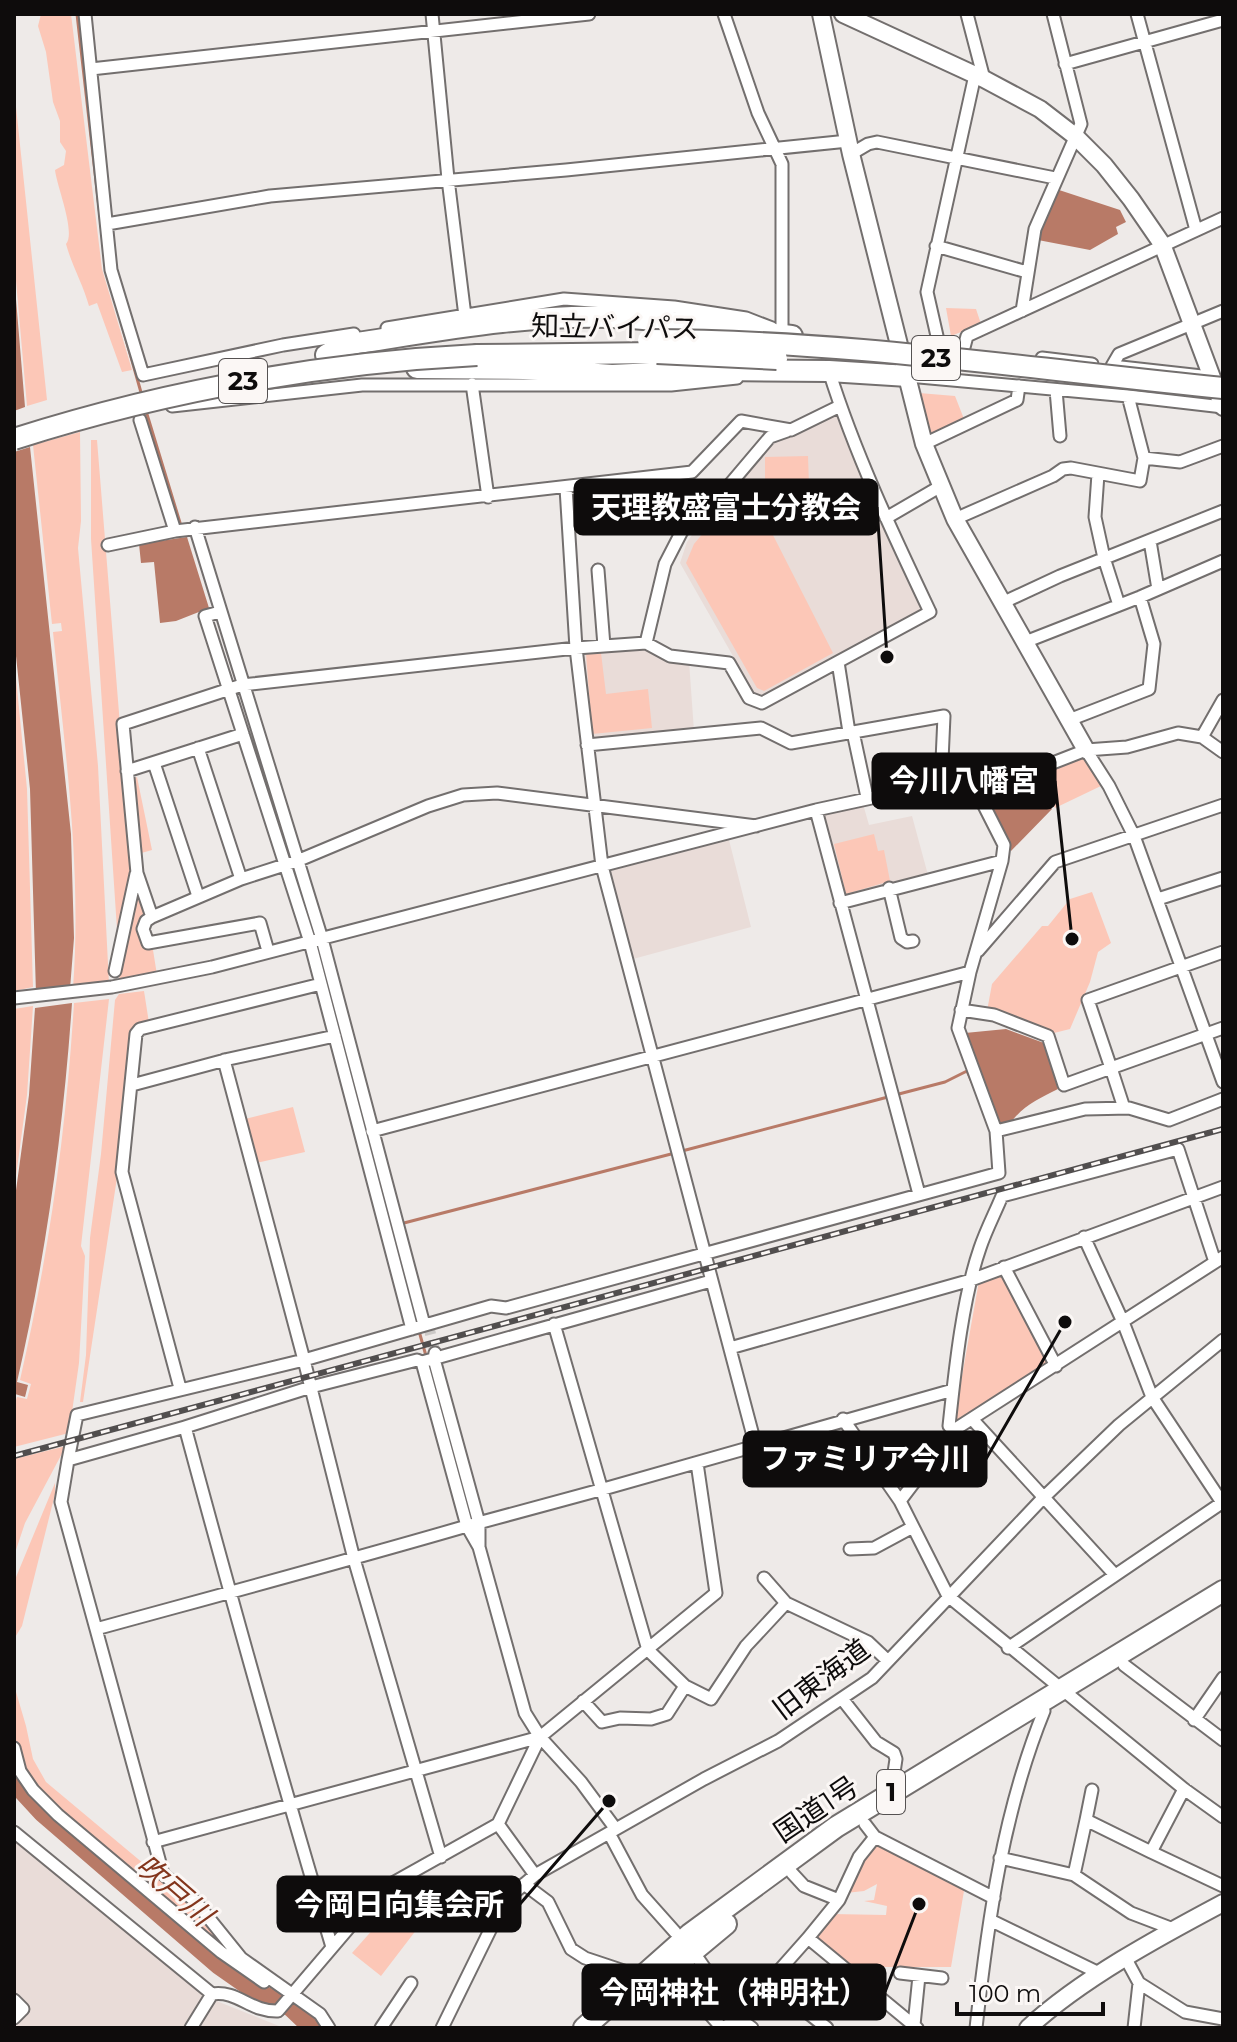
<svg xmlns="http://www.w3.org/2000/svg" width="1237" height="2042" viewBox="0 0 1237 2042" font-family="Montserrat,'Noto Sans JP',sans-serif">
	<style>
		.built { fill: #e9dcd8 }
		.green { fill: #fcc7b7 }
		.water { fill: #b87a67 }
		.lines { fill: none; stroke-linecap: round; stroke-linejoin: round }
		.stream { stroke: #b87a67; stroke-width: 3 }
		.river { stroke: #b87a67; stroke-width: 18 }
		.street-tunnel { stroke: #ccc9c7; stroke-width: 11; stroke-dasharray: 11 5.5; stroke-linecap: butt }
		.street-casing { stroke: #736f6e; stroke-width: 15 }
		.secondary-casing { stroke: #736f6e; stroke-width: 20 }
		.highway-casing { stroke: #736f6e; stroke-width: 24 }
		.street { stroke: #fff; stroke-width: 11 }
		.secondary { stroke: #fff; stroke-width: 16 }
		.highway { stroke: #fff; stroke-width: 20 }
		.rail-casing { stroke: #514e4e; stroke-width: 6 }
		.rail { stroke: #fbf7f5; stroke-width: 3; stroke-dasharray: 9; stroke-linecap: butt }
		.highway-bridge-casing { stroke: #736f6e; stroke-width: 24; stroke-linecap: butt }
		.highway-bridge { stroke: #fff; stroke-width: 20 }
		.labels { text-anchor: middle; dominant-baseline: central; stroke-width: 6; stroke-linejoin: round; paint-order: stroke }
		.shield { fill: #fbf7f5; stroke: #555252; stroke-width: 2 }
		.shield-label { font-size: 26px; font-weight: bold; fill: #0e0c0c }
		.street-label { font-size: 28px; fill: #0e0c0c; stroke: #fbf7f5 }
		.water-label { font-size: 30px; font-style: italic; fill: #83351c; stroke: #fbf7f5 }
		.leader { fill: none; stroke: #0e0c0c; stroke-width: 3 }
		.callout-dot { fill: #0e0c0c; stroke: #fbf7f5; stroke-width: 3 }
		.callout { fill: #0e0c0c; stroke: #0e0c0c; stroke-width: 3 }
		.callout-label { font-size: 30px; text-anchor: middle; font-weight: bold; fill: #fff }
	</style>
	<rect width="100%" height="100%" fill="#eeeae8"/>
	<path class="built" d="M840,413L924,608L762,696L754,693L680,563L687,542L699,525L772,441Z
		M642,646L689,661L694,731L590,741L583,650Z
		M863,804L869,825L912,816L928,875L842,897L824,815Z
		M729,840L751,927L633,959L610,871Z
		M14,1840L204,1996L284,2028H14Z"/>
	<path class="green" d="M41,14H71L102,269L132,370L122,372L97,303L89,306C83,284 72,266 66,244C76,232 57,187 55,170L64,165L66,151L60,142V121L53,102L46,52L38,26Z
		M14,88L47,400L27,406L14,258Z
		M946,308L976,309L981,324L951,336Z
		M919,393L955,396L964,419L929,435Z
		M80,432L81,521L78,548L98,766L109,984L73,988C82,869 65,751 53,632L62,631L61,623L52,624L33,445Z
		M91,440H97L132,874L118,944L91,539Z
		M808,456L809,485L765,486V457Z
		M746,482L833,653L764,691L757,688L686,563L694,544Z
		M586,653H601L606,694L648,689L652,728L592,734Z
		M14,658L27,789L33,987L14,991Z
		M1085,753L1103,785L1055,808L1038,773Z
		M137,777L152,850L138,854L132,779Z
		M874,834L878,851L884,850L890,881L846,894L834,844Z
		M139,891L146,913L139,927L145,946L153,950L157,975L118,984L136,892Z
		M1092,892L1111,943L1098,952L1090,982L1070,1029L1050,1034L987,1011L992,984L1042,926H1048L1070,899Z
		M144,991L149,1023L137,1025L118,1171L83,1402H80L86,1355L90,1238L101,1154L115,1000L119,994Z
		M109,999L81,1246L85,1256L79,1363L69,1433L14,1447V1406L17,1397L27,1399L31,1384L20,1380C49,1253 66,1133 74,1003Z
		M33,1006L27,1095L14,1191V1009Z
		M293,1107L305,1152L252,1164L241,1120Z
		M1002,1273L1049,1364L957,1423L954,1421L979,1281Z
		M66,1446L25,1523L14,1556V1459Z
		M55,1483V1494L22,1626L14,1639V1582Z
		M14,1685L26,1726L33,1759L46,1782L193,1905L244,1965L60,1813L22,1769L14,1734Z
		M875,1842L965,1885L951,1967H848L812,1938L832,1914L886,1915L887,1906L864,1901L874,1900L877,1884L864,1891L846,1893L861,1859Z
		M391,1909L417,1929L381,1976L352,1953Z"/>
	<path class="water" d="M1056,189L1120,210L1126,222L1116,227L1118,234L1090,250L1038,240L1040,228Z
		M14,275L25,407L14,411Z
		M30,447L71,834L74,938L70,989L36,994L30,789L14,637V452Z
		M187,537L209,608L176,621L160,623L154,562L141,563L139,544Z
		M1033,774L1052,809L1011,851L979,782Z
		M72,1003C63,1132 46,1256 17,1382L28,1385L25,1397L15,1394L14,1397V1205L29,1095L35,1008Z
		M1006,1029L1044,1043L1058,1089C1038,1099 1022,1106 1009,1125L1001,1126L996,1123L965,1033Z"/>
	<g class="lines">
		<path class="stream" d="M77,14L106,269
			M118,311L142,396
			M146,411L181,526
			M297,883L307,914
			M337,1022L417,1324
			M895,1095L945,1082L967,1071L975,1089
			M682,1151L888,1097
			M400,1224L675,1153
			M419,1331L472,1520"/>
		<path class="river" d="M14,1775L19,1788L42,1813L219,1966L249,1987L291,2008L312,2028"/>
		<path class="street-tunnel" d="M428,1324L435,1352"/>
		<g class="street-casing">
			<path id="street" d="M85,14L111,270L143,375L283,345L354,334
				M432,14L448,179L465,316
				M724,14L758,113L782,164V335
				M967,14L984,79
				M1137,14L1196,230
				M1065,64L1223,20
				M91,69L589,14
				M851,154L868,144L877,142L1055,178
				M107,224L270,196L566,170L848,141
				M936,246L1027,272
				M1022,311L1035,229L1081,124L1053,14
				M387,328L564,299L674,307L746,318L772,328
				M949,349L937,348V336L927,292L975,75
				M963,351L967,336L1223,218
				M1042,358L1092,364
				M1112,366L1119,354L1223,311
				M1121,367L1211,377
				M908,376L1128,396L1223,407
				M472,384L488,497
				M1056,390L1060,436
				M1128,396L1144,458
				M172,406L362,385H671L737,378
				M924,444L1017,400L1019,386
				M1098,474L1095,517L1104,558L1119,605
				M566,488L576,648L602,866L756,1447
				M886,518L941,486
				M955,519L1053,476L1063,469L1071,468L1140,481L1144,458L1180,462L1223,446
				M195,527L322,939L423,1321L428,1324
				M175,531L692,472L741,421L791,430L840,406
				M1150,541L1158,589
				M108,545L175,531L140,420
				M598,570L604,646
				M1002,603L1060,576L1223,511
				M220,612L205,616L310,942L412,1329
				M1025,642L1140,597L1223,561
				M646,643L665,564L682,531L709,509L770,437L787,431
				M838,662L849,732
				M1069,720L1149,689L1154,644L1140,597
				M853,732L867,797
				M1202,737L1223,700
				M587,745L761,728L791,743L944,716L941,783
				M198,748L241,879
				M1086,750L1109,786L1134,836L1223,1082
				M154,763L198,896
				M127,771L243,734
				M970,778L1004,845L1002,861
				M816,810L919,1194
				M756,826L497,793L463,795L428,806L297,861L241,879L152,917L137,873L123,724L242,685L576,648L646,643L670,656L729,663L749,698L762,703L930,612C893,534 855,454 829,371
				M889,888L901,938L907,942L913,941
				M1158,899L1223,878
				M152,917L146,921L143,929L148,943L260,923L268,951
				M978,951L1055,862L1223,805
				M1223,952L1088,1000L1111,1068L1223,1028
				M115,971L136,874
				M14,998L112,987L212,967L816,810L941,783L1015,774L1045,766L1086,750L1127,747L1178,733L1202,737L1223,752
				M961,1010L994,1015L1048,1036L1064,1085L1111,1068L1124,1108
				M132,1085L229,1059L335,1036
				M372,1131L970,972
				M996,1131L1085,1109L1129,1108L1169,1120L1223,1099
				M1084,1237L1123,1322L1152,1397L1223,1504
				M1004,1267L1056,1366
				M554,1324L648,1650L685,1686L667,1714L651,1719L620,1718L602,1722L583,1701
				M730,1348L971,1280L1223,1187
				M435,1353L434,1359L479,1523V1547L525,1713L540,1737L581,1782L615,1828
				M180,1388L122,1172L136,1034L140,1029L321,984
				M843,1419L900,1501L948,1596L1184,1789L1223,1817
				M972,1419L1115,1575
				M185,1427L311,1387L417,1360L422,1362L711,1281
				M954,1430L949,1426C955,1370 962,1300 980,1248C986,1230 995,1213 1002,1196L1178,1149L1215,1262
				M68,1460L77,1415L304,1360L224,1060
				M900,1501L954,1430L1223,1257
				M479,1547L467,1526L600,1490L953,1390
				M850,1549L874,1548L913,1527
				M764,1578L786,1603
				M96,1629L163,1874L195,1901L241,1958L320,2014L329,2028
				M1008,1648L1223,1502
				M1124,1665L1223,1740
				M685,1686L711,1699L746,1646L786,1603L868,1642L887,1660
				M843,1700L876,1742L894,1753L896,1759L891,1793
				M1194,1720L1223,1678
				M14,1748L20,1771L33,1790L58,1815L221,1952L264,1982
				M1086,1820L1092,1790
				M498,1824L535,1875
				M865,1824L875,1837L994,1898
				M14,1832L212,1994C238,1990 250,2012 278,2011L382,1889L498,1824L540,1737L716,1593L697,1463
				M609,1833L642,1895L675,1932
				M153,1842L540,1737
				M1151,1852L1223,1886
				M441,1857L354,1559L304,1360L491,1306L506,1308L999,1173L996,1131L958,1028L970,972L1002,861L840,903
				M1000,1858L1074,1875
				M792,1873L804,1886L839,1900
				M524,1884L548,1902L571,1949L585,1958L642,1977
				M990,1920L1101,1974
				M1173,1929L1131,1913L1074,1875L1086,1820L1151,1852L1184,1789
				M808,1938L839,1900L859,1857L875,1837
				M332,1947C280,1774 232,1601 185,1427L68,1460L61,1502L96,1629C220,1595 343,1562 467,1526L422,1362
				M1126,1959L1139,1983L1185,2012L1223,2019
				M699,1960L740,2019L769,1982L827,2028
				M900,1973L942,1978
				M663,1976L707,2011L722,2028
				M769,1982L808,1938L917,2028
				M14,2000L23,2009L14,2018
				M914,2025L919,1976
				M191,2028L212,1994
				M381,2028L411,1983
				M442,2028L496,1918L509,1897L535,1875L704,1779L778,1741L872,1678L1042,1499L1119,1425L1223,1340
				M722,2028L740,2019L752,2028
				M976,2028C988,1920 1003,1812 1044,1711
				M1134,2028L1139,1983"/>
		</g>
		<g class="secondary-casing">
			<path id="secondary" d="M821,14L851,154L924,444L955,519L1086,750
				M843,14L984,79L1040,109L1075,136L1104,165L1131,199L1162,244L1223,407
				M1028,2028C1081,1979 1159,1937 1223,1903"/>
		</g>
		<g class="highway-casing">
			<path id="highway" d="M326,355L344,345C432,332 522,314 611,317C672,319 732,331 792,336
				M477,355L657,353
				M417,368L524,369L612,375L720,370L829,371L908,376
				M655,1983L726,1924
				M584,2028L690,1934L836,1827L1223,1591"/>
		</g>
		<use href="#street" class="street"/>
		<use href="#secondary" class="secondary"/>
		<use href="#highway" class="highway"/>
		<g class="rail-casing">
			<path id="rail" d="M14,1456L1223,1129"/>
		</g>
		<use href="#rail" class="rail"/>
		<g class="highway-bridge-casing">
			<path id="highway-bridge" d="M648,340C840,340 1032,369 1223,388
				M657,353L777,359
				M14,439C165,391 319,363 477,355"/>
		</g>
		<use href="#highway-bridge" class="highway-bridge"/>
	</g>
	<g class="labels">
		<g class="shield">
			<rect x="912" y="336" width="48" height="44" rx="6"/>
			<rect x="219" y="359" width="48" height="44" rx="6"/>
			<rect x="877" y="1770" width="28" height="44" rx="6"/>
		</g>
		<g class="shield-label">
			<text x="936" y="358">23</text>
			<text x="243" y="381">23</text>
			<text x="891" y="1792">1</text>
		</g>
		<g class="street-label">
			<text transform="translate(615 327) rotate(1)">知立バイパス</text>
			<text transform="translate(821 1679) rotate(-37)">旧東海道</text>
			<text transform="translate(816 1809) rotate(-34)">国道1号</text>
		</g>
		<g class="water-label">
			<text transform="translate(174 1890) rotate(41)">吹戸川</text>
		</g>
	</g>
	<path class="leader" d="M887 657L877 507M1072 939L1055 781M1065 1322L986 1459M609 1801L520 1904M919 1904L885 1992"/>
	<g class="callout-dot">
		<circle cx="887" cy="657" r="8"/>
		<circle cx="1072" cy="939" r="8"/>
		<circle cx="1065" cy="1322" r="8"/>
		<circle cx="609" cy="1801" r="8"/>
		<circle cx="919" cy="1904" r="8"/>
	</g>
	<g class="callout">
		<rect x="575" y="480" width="302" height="54" rx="8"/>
		<rect x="873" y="754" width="182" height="54" rx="8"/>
		<rect x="744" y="1432" width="242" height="54" rx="8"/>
		<rect x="278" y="1877" width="242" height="54" rx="8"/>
		<rect x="583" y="1965" width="302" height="54" rx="8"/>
	</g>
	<g class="callout-label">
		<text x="726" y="518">天理教盛富士分教会</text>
		<text x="964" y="791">今川八幡宮</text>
		<text x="865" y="1469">ファミリア今川</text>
		<text x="399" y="1915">今岡日向集会所</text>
		<text x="734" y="2003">今岡神社（神明社）</text>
	</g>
	<rect width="1237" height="2042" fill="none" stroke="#0e0c0c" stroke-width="32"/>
	<path d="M957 2002v12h146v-12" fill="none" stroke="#0e0c0c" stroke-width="4"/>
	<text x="969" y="2002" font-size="24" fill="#0e0c0c" stroke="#fbf7f5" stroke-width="6" paint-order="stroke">100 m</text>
</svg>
